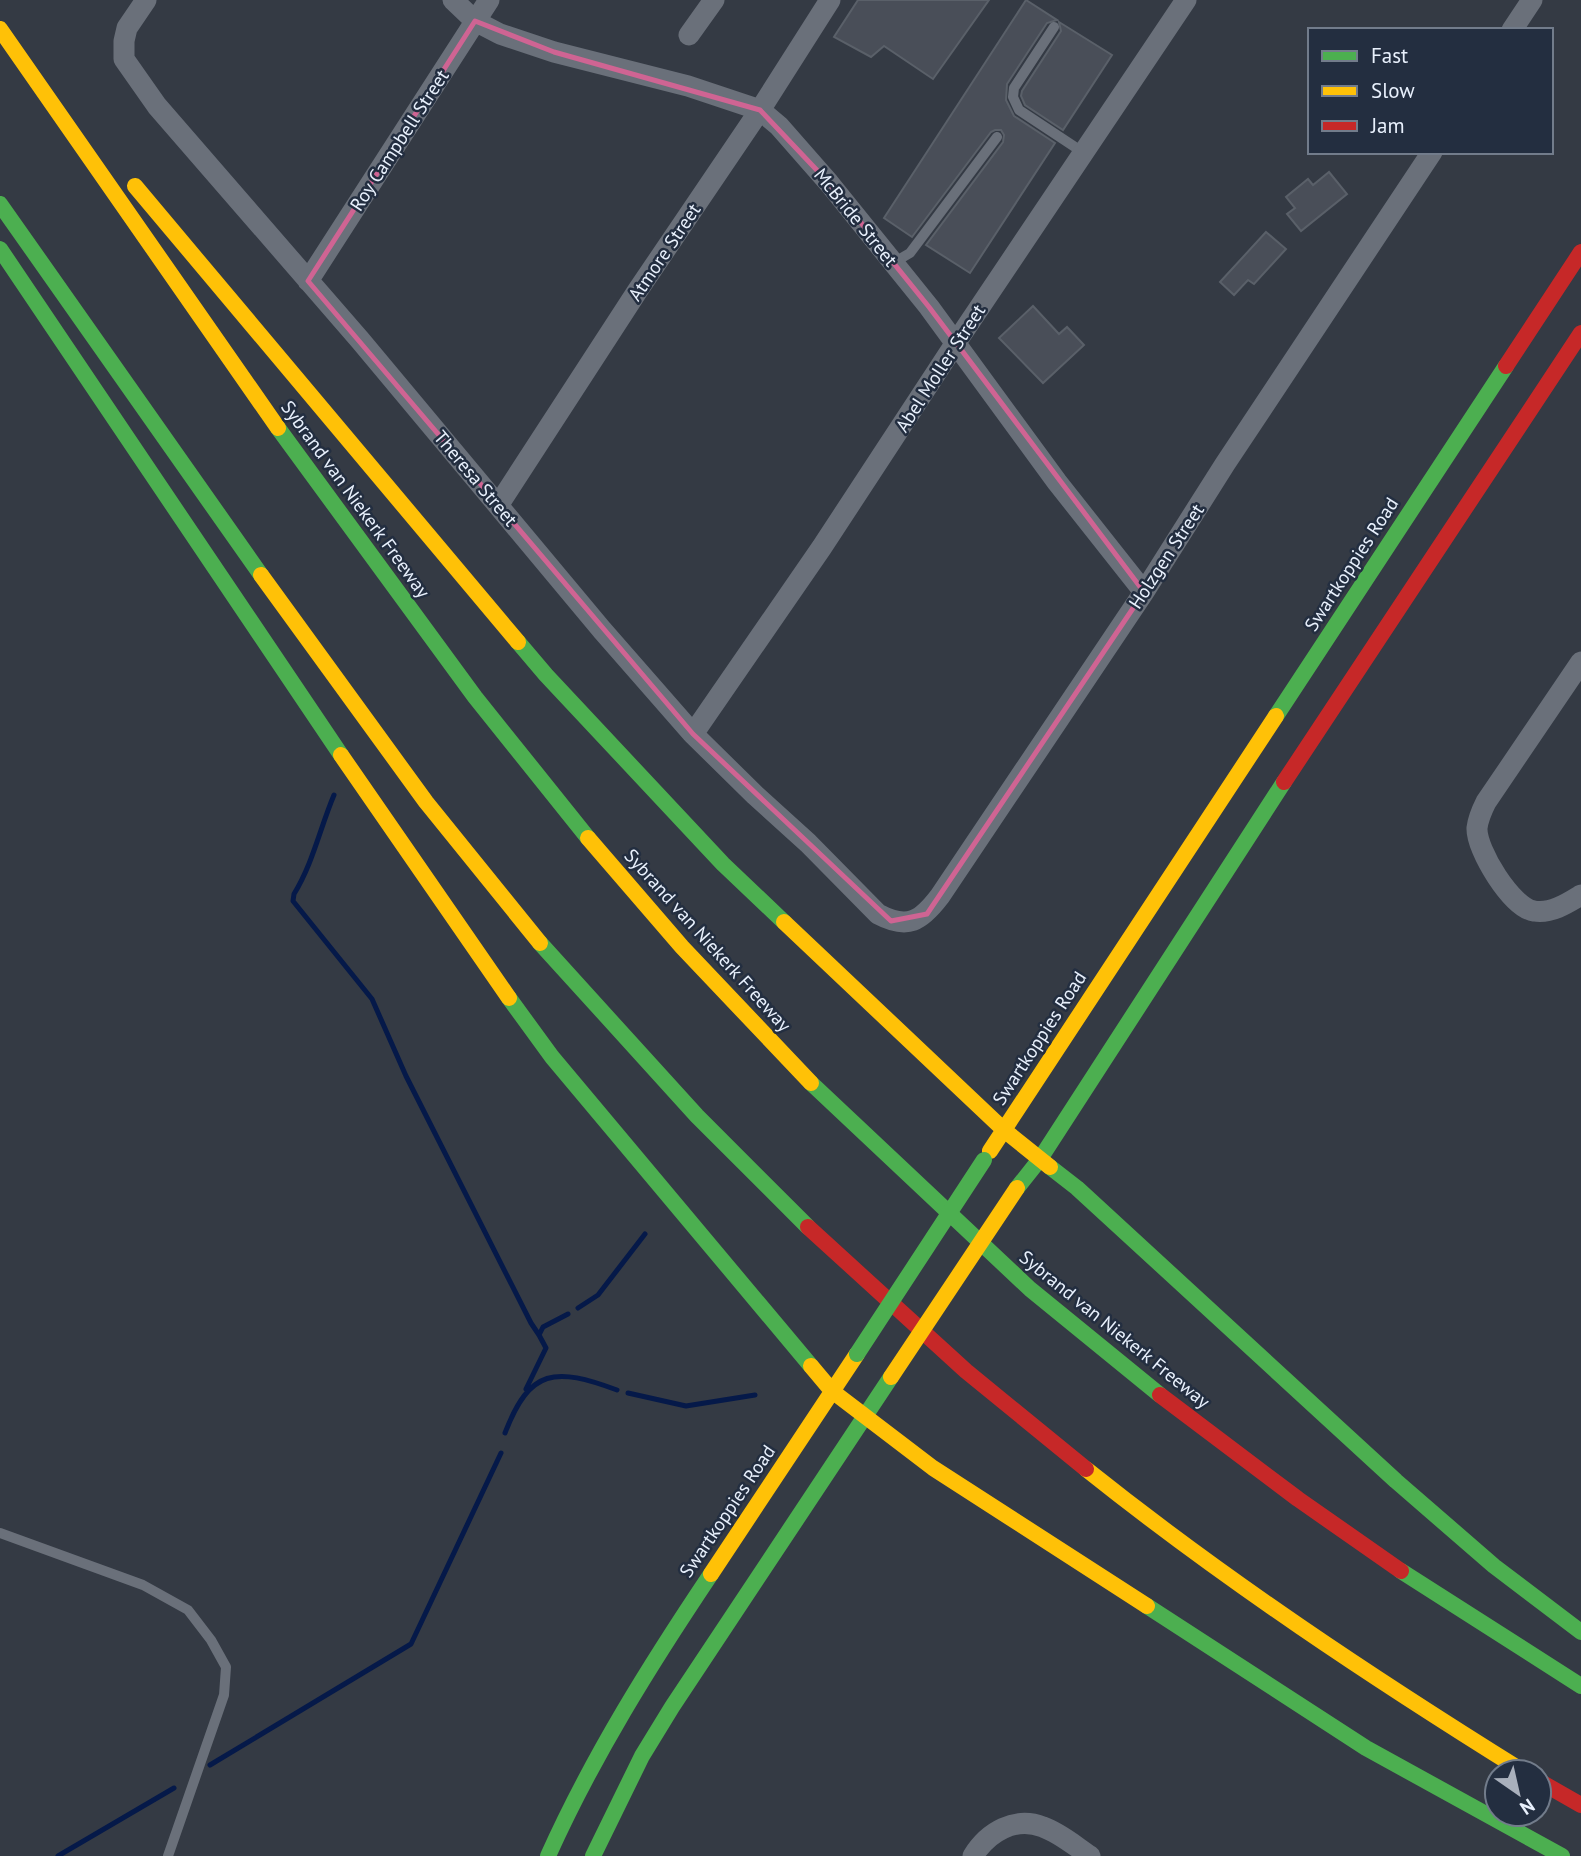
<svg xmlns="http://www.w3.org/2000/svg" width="1581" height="1856" viewBox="0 0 1581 1856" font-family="'PT Sans',sans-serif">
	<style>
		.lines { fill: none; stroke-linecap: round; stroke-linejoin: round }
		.stream { stroke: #051949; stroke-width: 5 }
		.building { fill: #494e58; stroke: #5a6069; stroke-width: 2 }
		.lane { stroke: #6a707a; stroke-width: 10 }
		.street { stroke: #6a707a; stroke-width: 21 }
		.fast { stroke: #4caf50; stroke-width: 16 }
		.slow { stroke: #ffc107; stroke-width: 16 }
		.jam { stroke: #c62828; stroke-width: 16 }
		.fast-bridge { stroke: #4caf50; stroke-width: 16 }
		.slow-bridge { stroke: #ffc107; stroke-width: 16 }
		.marked { fill: none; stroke: #cf6493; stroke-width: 5; stroke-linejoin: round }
		.labels { text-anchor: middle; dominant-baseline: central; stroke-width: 5; stroke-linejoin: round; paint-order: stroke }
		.street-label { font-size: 19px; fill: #e8f0fc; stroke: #232e40 }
	</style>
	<rect width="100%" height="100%" fill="#343a44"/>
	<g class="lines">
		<path class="stream" d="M334,795C320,828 313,863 294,894L293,901L372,999L406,1076L531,1323L539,1335
			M578,1308L598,1295L645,1234
			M526,1389L546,1348L539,1335L543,1327L568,1314
			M628,1393L686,1406L755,1395
			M505,1433C530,1368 555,1367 617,1390
			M210,1765L411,1644L501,1453
			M58,1856L174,1788"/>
	</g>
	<path class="building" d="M858,0H989L933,79L884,46L871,57L834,37Z
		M1026,0L1057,20L1047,23L1007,84L1006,100L1014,116L1055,143L970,273L926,245L1003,142L1004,135L1001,130H995L991,132L912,237L884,218Z
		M1059,22L1112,55L1063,130L1025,105L1021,96L1022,91L1061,31Z
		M1329,172L1347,194L1301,231L1287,214L1295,208L1286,197L1308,179L1313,185Z
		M1266,232L1286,249L1254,284L1248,280L1234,295L1220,282Z
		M1033,306L1059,334L1067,327L1084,345L1043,383L999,338Z"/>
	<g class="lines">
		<path class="lane" d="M1054,27L1014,88L1013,97L1019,110L1084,153
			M893,263L910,253L997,137
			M0,1533L143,1585L188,1610L211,1640L226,1667L224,1695L168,1856"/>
		<path class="street" d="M146,0L127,28L124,41V59L157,106L360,340L602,630L693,734L755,795L808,843L878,914C908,930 921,921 940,896L1144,592L1225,464L1432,152
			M453,0L475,21L500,34L554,52L688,86L760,110L779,126L829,183L929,307L1057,482L1144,592
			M1512,30L1532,0
			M689,35L714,0
			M308,281L489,0
			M499,504L638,290L760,110L830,0
			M1581,662L1486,802C1482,810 1478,819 1477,828C1476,850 1512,908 1534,911C1551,914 1568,903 1581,895
			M693,734L822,547L955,344L1186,0
			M973,1856C988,1832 1015,1816 1043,1827C1060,1833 1075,1846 1090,1856"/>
		<path class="fast" d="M0,204L261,575
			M0,249L341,755
			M278,428L475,697L588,838
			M518,642L546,675L723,864L784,922
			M1276,716L1506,366
			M540,943L697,1116L808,1227
			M509,998L552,1057L811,1366
			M811,1083L1030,1289L1160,1395
			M1050,1167L1077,1188L1396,1481L1494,1566L1581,1632
			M1017,1188L1040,1159L1284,782
			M1401,1571L1581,1686
			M1147,1606L1366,1748L1562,1856
			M548,1856C593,1756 650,1665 711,1574
			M593,1856L642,1756L672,1707L891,1377"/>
		<path class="slow" d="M0,29L278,428
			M135,186L518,642
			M261,575L426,802L540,943
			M341,755L509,998
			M588,838L682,947L811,1083
			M784,922L1004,1130L1050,1167
			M990,1151L1276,716
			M811,1366L832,1391L933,1468L1147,1606
			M1086,1469C1225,1580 1373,1678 1524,1772
			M711,1574L857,1354"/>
		<path class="jam" d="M1506,366L1581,252
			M1284,782L1581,333
			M808,1227L966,1371L1086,1469
			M1160,1395L1298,1499L1401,1571
			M1539,1781L1581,1805"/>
		<path class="fast-bridge" d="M857,1354L984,1160"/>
		<path class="slow-bridge" d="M891,1377L1017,1188"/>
	</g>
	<path class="marked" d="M475,21L554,52L760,110L829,183L929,307L1144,592L927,914L891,921L693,734L308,281Z"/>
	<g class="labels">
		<g class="street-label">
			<text transform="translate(399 140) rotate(-57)">Roy Campbell Street</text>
			<text transform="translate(856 217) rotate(51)">McBride Street</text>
			<text transform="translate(664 252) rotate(-56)">Atmore Street</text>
			<text transform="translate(940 368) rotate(-57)">Abel Moller Street</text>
			<text transform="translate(476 478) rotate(50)">Theresa Street</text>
			<text transform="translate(356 499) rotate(54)">Sybrand van Niekerk Freeway</text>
			<text transform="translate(1166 556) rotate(-57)">Holzgen Street</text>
			<text transform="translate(1351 564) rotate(-57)">Swartkoppies Road</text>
			<text transform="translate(708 940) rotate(48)">Sybrand van Niekerk Freeway</text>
			<text transform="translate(1039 1038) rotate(-57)">Swartkoppies Road</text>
			<text transform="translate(1115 1329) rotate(39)">Sybrand van Niekerk Freeway</text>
			<text transform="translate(727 1511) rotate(-56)">Swartkoppies Road</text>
		</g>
	</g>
	<rect x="1308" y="28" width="245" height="126" fill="#232e40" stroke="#727c8b" stroke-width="2"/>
	<rect x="1322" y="51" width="35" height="10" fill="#4caf50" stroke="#727c8b" stroke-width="2"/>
	<text x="1371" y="63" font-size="21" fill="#e8f0fc">Fast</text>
	<rect x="1322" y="86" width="35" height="10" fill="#ffc107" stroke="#727c8b" stroke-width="2"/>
	<text x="1371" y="98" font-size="21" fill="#e8f0fc">Slow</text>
	<rect x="1322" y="121" width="35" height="10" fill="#c62828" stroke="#727c8b" stroke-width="2"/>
	<text x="1371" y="133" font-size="21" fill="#e8f0fc">Jam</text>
	<g transform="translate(1518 1793) rotate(146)"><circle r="33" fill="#232e40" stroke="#727c8b" stroke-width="2"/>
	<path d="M0-5L12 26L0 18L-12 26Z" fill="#a9b0bc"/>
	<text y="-10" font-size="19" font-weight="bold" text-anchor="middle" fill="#e8f0fc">N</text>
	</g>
</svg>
